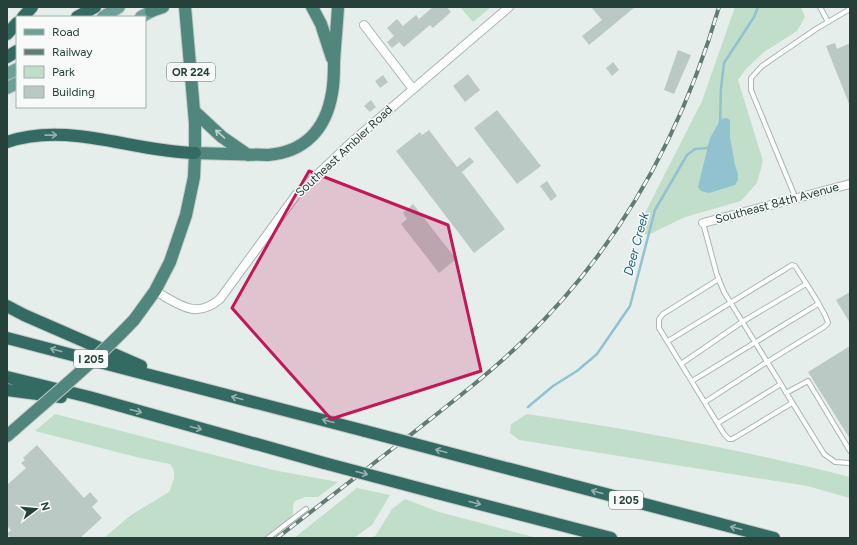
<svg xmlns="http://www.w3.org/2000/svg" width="857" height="545" viewBox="0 0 857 545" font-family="Figtree,sans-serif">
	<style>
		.green { fill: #c1deca }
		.water { fill: #92c2cf }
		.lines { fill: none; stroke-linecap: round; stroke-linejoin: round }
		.stream { stroke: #92c2cf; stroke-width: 2.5 }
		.building { fill: #bbc9c4 }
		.service-casing { stroke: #a9b6b2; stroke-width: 6 }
		.minor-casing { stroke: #a9b6b2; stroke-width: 10 }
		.primary-casing { stroke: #c2cac8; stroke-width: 14 }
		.trunk-casing { stroke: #c2cac8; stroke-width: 14 }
		.motorway-casing { stroke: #c2cac8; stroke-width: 14 }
		.service { stroke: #fff; stroke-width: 4 }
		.minor { stroke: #fff; stroke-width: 8 }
		.primary { stroke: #6da197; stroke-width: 12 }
		.trunk { stroke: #50867c; stroke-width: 12 }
		.motorway { stroke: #336a62; stroke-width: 12 }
		.rail-casing { stroke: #617b75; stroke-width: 4 }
		.rail { stroke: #f7faf9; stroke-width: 2.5; stroke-dasharray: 8; stroke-linecap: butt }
		.trunk-bridge-casing { stroke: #c2cac8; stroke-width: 14; stroke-linecap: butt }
		.motorway-bridge-casing { stroke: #c2cac8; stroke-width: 14; stroke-linecap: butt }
		.trunk-bridge { stroke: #50867c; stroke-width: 12 }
		.motorway-bridge { stroke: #336a62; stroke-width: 12 }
		.oneway { stroke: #bdd1cd }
		.oneway2 { stroke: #95b2ae }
		.marked { fill: #c2185b; fill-opacity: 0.2; stroke: #c2185b; stroke-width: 3; stroke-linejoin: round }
		.labels { text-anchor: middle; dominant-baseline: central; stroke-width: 3; stroke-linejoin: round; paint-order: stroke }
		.shield { fill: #f7faf9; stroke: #657873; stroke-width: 1 }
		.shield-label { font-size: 11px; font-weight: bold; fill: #26403a }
		.street-label { font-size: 12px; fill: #26403a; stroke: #f7faf9 }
		.water-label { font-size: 13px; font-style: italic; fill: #226579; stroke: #f7faf9 }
	</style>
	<rect width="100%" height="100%" fill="#e6eeeb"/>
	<path class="green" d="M460,7H491L473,22Z
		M735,7H801L805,17L797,31L764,52L746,69L738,80L763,161L757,183L741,201L685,217L648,235L641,232L642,219L702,101Z
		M55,414L273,470L338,482L318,497H305L295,501L293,506V514L290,519L265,538H104L131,515L169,492C173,483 178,473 170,464L140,458L35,431Z
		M527,414C636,430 744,450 850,477V498L807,486L519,440L510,433L511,424Z
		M357,488L390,495L372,525L354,538H294Z
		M405,499L439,512L537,538H372L376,535L392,509Z"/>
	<path class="water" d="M727,118L730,120V137L735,165L738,174V180L735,185L709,193L701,191L698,187L710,138L721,119Z"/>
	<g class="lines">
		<path class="stream" d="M720,123L721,88L724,63L754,17L758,7
			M528,407L553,386L577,371L597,354L630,306L655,210L687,155L695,149L707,148L709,146"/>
	</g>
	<path class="building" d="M433,7H447L451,12L433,28L430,25L404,47L399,42L392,48L387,42L394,36L387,28L397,19L403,26L416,15L419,19Z
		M591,7H635L589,45L582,36L602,20Z
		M835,43L837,49L850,43V106L826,46Z
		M678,50L691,55L674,94L664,90Z
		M613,62L619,70L612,76L606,68Z
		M468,74L480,90L465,102L453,86Z
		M383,75L388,82L380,88L375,81Z
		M371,100L376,107L370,112L364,106Z
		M497,110L541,166L517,184L474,128Z
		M429,130L457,167L470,157L474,162L462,172L505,229L474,253L396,151L420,132L422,135Z
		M547,181L557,196L551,201L540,186Z
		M413,204L456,259L439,273L401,224L407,219L403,213Z
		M850,292V323L836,300Z
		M850,346V439L808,372Z
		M37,445L84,498L90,492L98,501L92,507L102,518L80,538H11L7,534L11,530L7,526V485L26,468L21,463L25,460L23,458Z"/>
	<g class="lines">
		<g class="service-casing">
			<path id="service" d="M820,7L828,22
				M796,199L751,90V78L762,66L816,29L850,9
				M703,223L717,275L724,292L824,454L835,462L850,463
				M719,279L663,314L659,319V328L724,434L729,439H732L736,437L792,403
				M668,341L792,265L795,266C802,277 827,314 828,323L824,327L767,362L705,402
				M681,364L742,322L806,284
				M692,381L818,304
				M786,393L808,381L850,451
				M718,423L781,384
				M268,538L306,509"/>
		</g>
		<g class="minor-casing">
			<path id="minor" d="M364,25L413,89
				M703,223L850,184
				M155,291C179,304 195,320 220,299L296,195L355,139L509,7"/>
		</g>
		<g class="primary-casing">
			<path id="primary" d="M103,17L119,7
				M141,17L159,7
				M7,74L17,69
				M7,88L17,83"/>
		</g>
		<g class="trunk-casing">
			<path id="trunk" d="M312,7L321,24L332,58
				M151,11L163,7
				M194,111L222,137L248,155
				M195,153L268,155C305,152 326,129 332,93C334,83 334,73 334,62C335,44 337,25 338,7
				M134,320L155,291L170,262L186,215L194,177L195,153V123L185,7
				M7,436L15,429"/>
		</g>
		<g class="motorway-casing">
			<path id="motorway" d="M23,17L32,7
				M77,17L95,7
				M7,34L17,23
				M7,57L17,51
				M7,142C68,121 133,152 195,153
				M7,306L24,315L141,366
				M7,338L365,431
				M7,377L89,397L324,463
				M7,390L61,397
				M479,461L774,538
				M437,493L611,538"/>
		</g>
		<use href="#service" class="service"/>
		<use href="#minor" class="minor"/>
		<use href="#primary" class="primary"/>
		<use href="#trunk" class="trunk"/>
		<use href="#motorway" class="motorway"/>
		<g class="rail-casing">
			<path id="rail" d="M277,538C321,504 365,470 409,436C448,405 488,375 524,340C619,248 682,134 719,7"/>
		</g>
		<use href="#rail" class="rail"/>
		<g class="trunk-bridge-casing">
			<path id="trunk-bridge" d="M15,429C56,393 97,359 134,320"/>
		</g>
		<g class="motorway-bridge-casing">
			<path id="motorway-bridge" d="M365,431L479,461
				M324,463L437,493"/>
		</g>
		<use href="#trunk-bridge" class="trunk-bridge"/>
		<use href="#motorway-bridge" class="motorway-bridge"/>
	</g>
	<defs><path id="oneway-shaft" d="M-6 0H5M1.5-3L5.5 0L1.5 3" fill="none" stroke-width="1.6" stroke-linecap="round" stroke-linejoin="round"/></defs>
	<use class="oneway" href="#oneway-shaft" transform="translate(220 134) rotate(-139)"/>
	<g class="oneway2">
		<use href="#oneway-shaft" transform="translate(51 135) rotate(-1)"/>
		<use href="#oneway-shaft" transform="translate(56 350) rotate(-165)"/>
		<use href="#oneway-shaft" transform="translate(237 398) rotate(-165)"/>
		<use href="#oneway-shaft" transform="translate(136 411) rotate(15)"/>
		<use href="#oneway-shaft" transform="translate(328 421) rotate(-165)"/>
		<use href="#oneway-shaft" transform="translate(196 428) rotate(15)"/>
		<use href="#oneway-shaft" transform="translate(441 451) rotate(-165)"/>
		<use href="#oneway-shaft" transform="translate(362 473) rotate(15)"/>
		<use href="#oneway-shaft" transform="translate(597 492) rotate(-165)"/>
		<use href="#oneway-shaft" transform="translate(475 503) rotate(14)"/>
		<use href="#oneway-shaft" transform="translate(736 528) rotate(-166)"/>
	</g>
	<path class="marked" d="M309,171L448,225L481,371L331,419L232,308Z"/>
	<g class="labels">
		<g class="shield">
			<rect x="167" y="63" width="48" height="18" rx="3"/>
			<rect x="74" y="350" width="34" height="18" rx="3"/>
			<rect x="609" y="491" width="34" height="18" rx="3"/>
		</g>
		<g class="shield-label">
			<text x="191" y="72">OR 224</text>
			<text x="91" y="359">I 205</text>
			<text x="626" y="500">I 205</text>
		</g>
		<g class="street-label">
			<text transform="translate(344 151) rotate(-43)">Southeast Ambler Road</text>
			<text transform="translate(777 203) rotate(-15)">Southeast 84th Avenue</text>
		</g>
		<g class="water-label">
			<text transform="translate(636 244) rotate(-75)">Deer Creek</text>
		</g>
	</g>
	<rect width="857" height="545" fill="none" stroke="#26403a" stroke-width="16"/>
	<rect x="16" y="16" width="130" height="92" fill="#f7faf9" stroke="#a3b0ad"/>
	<rect x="24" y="29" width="20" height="6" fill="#6da197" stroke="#a3b0ad"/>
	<text x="52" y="36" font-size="12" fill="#26403a">Road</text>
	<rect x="24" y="49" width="20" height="6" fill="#617b75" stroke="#a3b0ad"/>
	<text x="52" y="56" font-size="12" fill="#26403a">Railway</text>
	<rect x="24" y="66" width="20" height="12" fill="#c1deca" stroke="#a3b0ad"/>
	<text x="52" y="76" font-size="12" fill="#26403a">Park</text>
	<rect x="24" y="86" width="20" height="12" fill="#bbc9c4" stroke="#a3b0ad"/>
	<text x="52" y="96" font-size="12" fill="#26403a">Building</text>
	<g transform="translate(36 509) rotate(74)" stroke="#f7faf9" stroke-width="3" paint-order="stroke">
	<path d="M0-3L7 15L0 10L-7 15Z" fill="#26403a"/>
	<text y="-6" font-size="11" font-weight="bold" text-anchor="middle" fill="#26403a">N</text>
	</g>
</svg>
